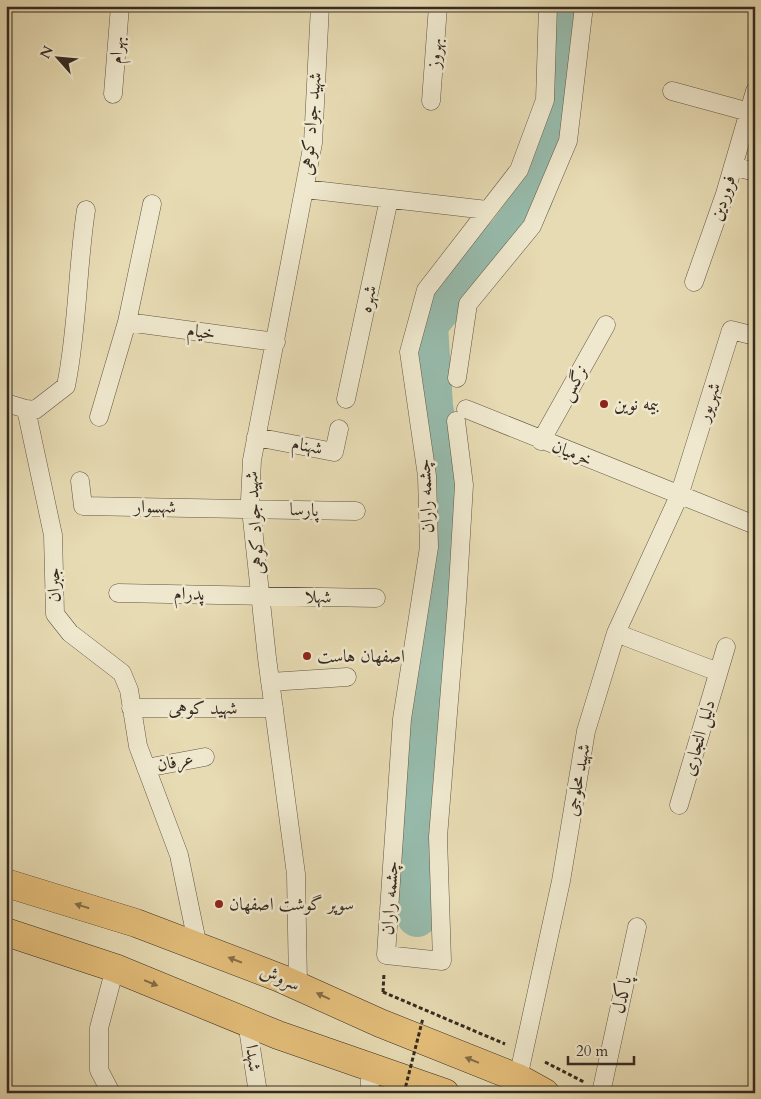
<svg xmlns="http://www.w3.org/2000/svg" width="761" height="1099" viewBox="0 0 761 1099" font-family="Cardo,Amiri,serif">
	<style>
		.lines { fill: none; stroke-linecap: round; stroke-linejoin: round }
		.river { stroke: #97bbac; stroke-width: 40 }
		.street-casing { stroke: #625645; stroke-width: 19 }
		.primary-casing { stroke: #352a20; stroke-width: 29 }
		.path { stroke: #352a20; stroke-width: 3; stroke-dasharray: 4 2.5; stroke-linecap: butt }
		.street { stroke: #efe8ce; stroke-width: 18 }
		.primary { stroke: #e4be7a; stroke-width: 28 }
		.path-bridge { stroke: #352a20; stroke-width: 3; stroke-dasharray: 4 2.5; stroke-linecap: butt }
		.oneway { fill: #846d48 }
		.poi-dot { fill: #8f2418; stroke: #efe8ce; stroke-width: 2 }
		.labels { text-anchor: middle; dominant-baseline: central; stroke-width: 5; stroke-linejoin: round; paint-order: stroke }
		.street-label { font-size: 18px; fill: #352a20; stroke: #efe8ce }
		.poi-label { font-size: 18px; fill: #352a20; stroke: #efe8ce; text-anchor: start }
	</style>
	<rect width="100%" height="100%" fill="#e7dbb3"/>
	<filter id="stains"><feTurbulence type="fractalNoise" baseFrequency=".004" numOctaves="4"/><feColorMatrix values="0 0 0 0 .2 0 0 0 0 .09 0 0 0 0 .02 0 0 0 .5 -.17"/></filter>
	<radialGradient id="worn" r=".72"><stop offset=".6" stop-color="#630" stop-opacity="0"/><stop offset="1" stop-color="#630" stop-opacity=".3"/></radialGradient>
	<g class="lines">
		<path class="river" d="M417,917L421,758L436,642L444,551L443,466L433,406L428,325L468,275L509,232L532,200L552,145L570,6"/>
		<g class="street-casing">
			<path id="street" d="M672,91L749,112
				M113,94L120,6
				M431,101L438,6
				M733,166L755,172
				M305,189L487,210
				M86,210C77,268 78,327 66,386L35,410L26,409L53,535L55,614L70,633L122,673L129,690L138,746L179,855L198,947
				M694,282L725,194L755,91
				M127,322L276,342
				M457,378L468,304L532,226L568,141L584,6
				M346,399L389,199
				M6,403L26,409
				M466,409L755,525
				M99,417L127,322L152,204
				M456,421L464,485L457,602L438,837L442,961L386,955L402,719L429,547L427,476L409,352L426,290L519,170L545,100L548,6
				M256,437L334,452L339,429
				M541,441L606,325
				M80,481L83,506L356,511
				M118,593L376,598
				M616,633L718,672
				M270,682L347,677
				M131,708H274
				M146,768L205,757
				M679,805L726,647
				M298,984L296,874L267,658L250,500L252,460L313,143L320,6
				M247,1022L258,1093
				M518,1078L561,881L586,731L616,633L679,496L731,330L755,336
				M370,1080V1093
				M111,1093L99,1070V1028L115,968
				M601,1093L637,927"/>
		</g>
		<g class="primary-casing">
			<path id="primary" d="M6,883L136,923L280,978L380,1023L518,1078L545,1093
				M6,932L115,968L278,1035L445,1093"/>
		</g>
		<path class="path" d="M383,992L505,1044
			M383,992L384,973
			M545,1062L584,1082"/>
		<use href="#street" class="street"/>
		<use href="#primary" class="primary"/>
		<path class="path-bridge" d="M404,1093L423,1018"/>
	</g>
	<defs><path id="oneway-solid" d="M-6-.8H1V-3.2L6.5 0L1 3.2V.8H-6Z" transform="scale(1.25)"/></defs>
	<g class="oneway">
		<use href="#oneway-solid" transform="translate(82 906) rotate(-163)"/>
		<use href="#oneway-solid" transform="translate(235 960) rotate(-159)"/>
		<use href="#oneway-solid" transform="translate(151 983) rotate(22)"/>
		<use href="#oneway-solid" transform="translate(323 996) rotate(-155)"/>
		<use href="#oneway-solid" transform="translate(472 1060) rotate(-158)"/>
	</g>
	<g class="poi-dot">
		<circle cx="604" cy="404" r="5"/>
		<circle cx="307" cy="656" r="5"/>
		<circle cx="219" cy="904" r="5"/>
	</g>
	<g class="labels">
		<g class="street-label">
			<text transform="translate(117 50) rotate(-86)">بهرام</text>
			<text transform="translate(435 53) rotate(-86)">بهروز</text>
			<text transform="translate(311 124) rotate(-85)">شهید جواد کوهی</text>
			<text transform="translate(723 198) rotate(-72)">فروردین</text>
			<text transform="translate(368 299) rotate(-78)">شهره</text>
			<text transform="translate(201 332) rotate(8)">خیام</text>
			<text transform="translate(574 383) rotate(-61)">نرگس</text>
			<text transform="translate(709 402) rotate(-72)">شهریور</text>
			<text transform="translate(307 446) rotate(11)">شهنام</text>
			<text transform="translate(572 453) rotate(22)">خرمیان</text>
			<text transform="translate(426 496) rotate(-93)">چشمه راران</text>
			<text transform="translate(155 507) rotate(1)">شهسوار</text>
			<text transform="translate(304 510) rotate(2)">پارسا</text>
			<text transform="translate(255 523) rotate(-94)">شهید جواد کوهی</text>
			<text transform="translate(54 585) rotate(-92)">جبران</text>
			<text transform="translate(189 594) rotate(1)">پدرام</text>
			<text transform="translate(318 597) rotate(1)">شهلا</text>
			<text x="203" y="708">شهید کوهی</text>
			<text transform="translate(699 738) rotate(-74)">دلیل التجاری</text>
			<text transform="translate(175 762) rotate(-11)">عرفان</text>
			<text transform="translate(578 780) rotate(-80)">شهید محلوجی</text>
			<text transform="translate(390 898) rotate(-86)">چشمه راران</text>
			<text transform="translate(280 978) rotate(22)">سروش</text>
			<text transform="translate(622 995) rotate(-78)">پاکدل</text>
			<text transform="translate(253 1058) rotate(82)">شهدا</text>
		</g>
		<g class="poi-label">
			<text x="614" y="404">بیمه نوین</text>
			<text x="317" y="656">اصفهان هاست</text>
			<text x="229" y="904">سوپر گوشت اصفهان</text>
		</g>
	</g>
	<rect width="761" height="1099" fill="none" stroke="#e7dbb3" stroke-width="25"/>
	<rect x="8" y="8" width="746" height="1084" fill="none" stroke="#352a20" stroke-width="2.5"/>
	<rect x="12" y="12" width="736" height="1074" fill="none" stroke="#352a20"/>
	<g transform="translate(58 58) rotate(297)" stroke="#efe8ce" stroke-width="4" paint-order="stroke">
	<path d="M0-4L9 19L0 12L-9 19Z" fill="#352a20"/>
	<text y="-8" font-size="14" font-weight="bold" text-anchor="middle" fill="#352a20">N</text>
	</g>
	<path d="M568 1056v8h66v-8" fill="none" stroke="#352a20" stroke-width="2.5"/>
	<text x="576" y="1056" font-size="15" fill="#352a20" stroke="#efe8ce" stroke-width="4" paint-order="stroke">20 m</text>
	<rect width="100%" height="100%" filter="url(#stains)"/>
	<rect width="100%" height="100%" fill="url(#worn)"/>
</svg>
